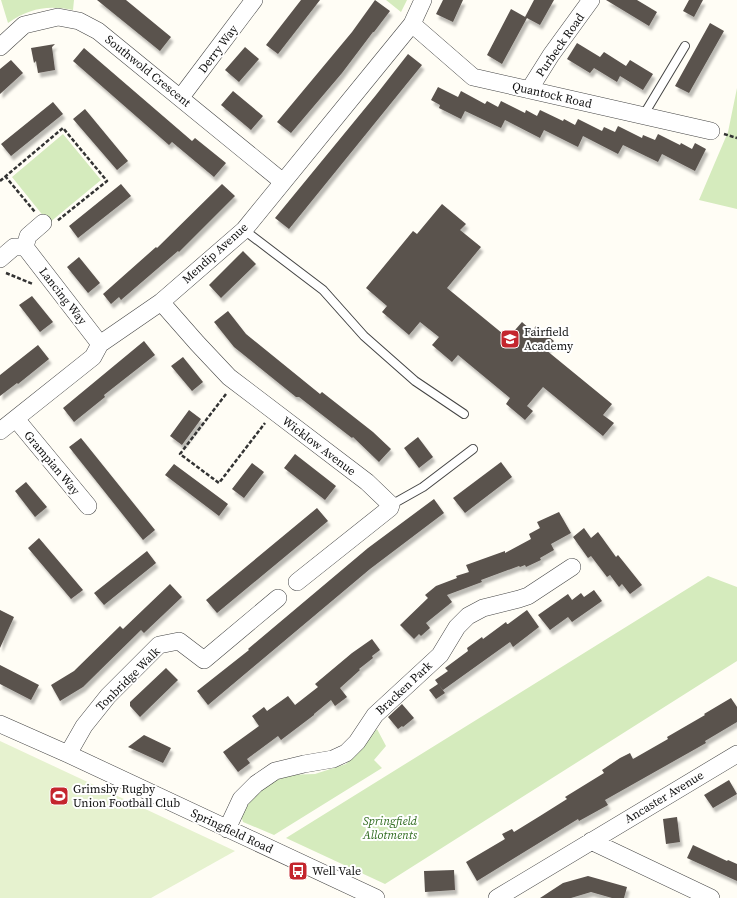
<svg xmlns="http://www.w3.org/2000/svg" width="737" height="898" viewBox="0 0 737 898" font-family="'Source Serif 4',serif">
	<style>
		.green { fill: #d5ebbd }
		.pitch { fill: #e6f2cf }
		.building { fill: #5a524d; filter: url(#shadow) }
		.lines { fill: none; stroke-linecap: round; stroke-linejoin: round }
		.service-casing { stroke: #444; stroke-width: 10 }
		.minor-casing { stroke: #444; stroke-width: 18 }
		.path { stroke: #333; stroke-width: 2.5; stroke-dasharray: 4 2; stroke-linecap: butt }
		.service { stroke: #fff; stroke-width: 8 }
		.minor { stroke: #fff; stroke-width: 17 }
		.labels { text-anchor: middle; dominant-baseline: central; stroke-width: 4; stroke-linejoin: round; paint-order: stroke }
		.street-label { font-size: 12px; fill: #111; stroke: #fff }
		.poi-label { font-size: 12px; fill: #111; stroke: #fff; text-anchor: start }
		.park-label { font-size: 12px; font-style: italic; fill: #2f6b1f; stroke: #fff }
	</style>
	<defs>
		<filter id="shadow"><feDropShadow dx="2.5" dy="4.5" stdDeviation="1" flood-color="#0004"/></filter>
	</defs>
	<rect width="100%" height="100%" fill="#fffdf5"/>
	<path class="green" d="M1,0H74L73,10C47,5 30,8 8,23Z
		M386,0H407L401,12Z
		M737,88V209L699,200L728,132Z
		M63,134L101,180L49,223L12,177Z
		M708,576L737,587V661L385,884L286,838Z
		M377,729L386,746L374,760L382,768L274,835L243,822L240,812L257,788L286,775L315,774L346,764Z"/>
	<path class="pitch" d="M0,741L235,851L151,898H0Z"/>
	<path class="building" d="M97,0H126L171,37L160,51Z
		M301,0H320L278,54L266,45Z
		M375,0L390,11L374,32H373L342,73L291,133L277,122L352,32Z
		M443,0H463L453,22L436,14Z
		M534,0H554L540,25L525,17Z
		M606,0H637L657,12L649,26Z
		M689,0H703L694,17L683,11Z
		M511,9L527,18L502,64L487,55Z
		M710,23L724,31L689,93L675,86Z
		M577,43L600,57L604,52L626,66L630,60L653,74L643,90L620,76L617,82L594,68L590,73L567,59Z
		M55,44L52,47L55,70L38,73L36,61L34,63L31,48Z
		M245,47L259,59L239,82L225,70Z
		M84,48L192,141L195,138L226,163L214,177L172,142L169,145L73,61Z
		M408,54L422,65L289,229L275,218L376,95Z
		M11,60L23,73L0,94V69Z
		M438,87L458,97L461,91L485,104L487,101L498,107L501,101L525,113L526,110L537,116L540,110L563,121L564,119L575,125L578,119L602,131L604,127L615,132L618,126L642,138L643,135L655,140L658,134L680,145L681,143L692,149L695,143L706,149L695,171L662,154L658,162L623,145L618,154L583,136L578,147L544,130L540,138L505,120L501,128L465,111L461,119L439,108L440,105L431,100Z
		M233,91L263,116L251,130L221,105Z
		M53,102L63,114L11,156L1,144Z
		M85,109L128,161L117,170L73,119Z
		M121,184L131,196L78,238L69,226Z
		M222,184L235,196L179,252L178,251L121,300L119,297L111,304L103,294L156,247L157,248Z
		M442,204L466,224L460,230L481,247L447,288L508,338L522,322L532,331L536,326L554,341L546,350L612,404L603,415L614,423L603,436L543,387L527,406L533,411L525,420L506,404L510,398L458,355L452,362L432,345L439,337L420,322L409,335L382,312L387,306L366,288L413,231L417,234Z
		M243,251L256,264L221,298L209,285Z
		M79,257L100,283L88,293L67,267Z
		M32,296L53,322L40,332L19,305Z
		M228,311L246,334L320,394L322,392L373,432L391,449L379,462L353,437L352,438L299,397H296L234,347L214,322Z
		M144,341L155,355L104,395L105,397L74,422L63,408Z
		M38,345L49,359L18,384L17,383L0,396V375Z
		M183,357L203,382L192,391L171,366Z
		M189,410L201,419L182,445L170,436Z
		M418,437L433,457L419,468L404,448Z
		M81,438L155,530L143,540L69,447Z
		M295,454L336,486L325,500L284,468Z
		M501,462L512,477L465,513L453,498Z
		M252,463L264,472L244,498L232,489Z
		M174,464L228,504L219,516L165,475Z
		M26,482L47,507L35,517L15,491Z
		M434,499L444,513L370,569L208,705L197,691L249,650L248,649L368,548Z
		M317,508L328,521L217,613L206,600Z
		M559,512L571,533L551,544L554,550L540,558L541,560L526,567L525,565L520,567L519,566L481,580L482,582L447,595L452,602L426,623L430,628L421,636L419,634L414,639L400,625L428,598L425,595L436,586L457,578L456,576L469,572L466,565L505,551V553L531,539L529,534L540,528L537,522Z
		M584,528L591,538L598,532L616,557L618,555L642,585L630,594L622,584L619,587L610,575L607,577L591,556L588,558L573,537Z
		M39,538L83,590L71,599L28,548Z
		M147,551L156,563L104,605L94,593Z
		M170,584L182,597L144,633L141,630L83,687L60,701L51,685L74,671L120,626L123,629Z
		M594,590L602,601L572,622L568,617L550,630L538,615L568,594L572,600L581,593L584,597Z
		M0,610L14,617L0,648Z
		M527,610L539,627L513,647L510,642L443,690L439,685L445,693L436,699L429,690L438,684L435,680L448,671L445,668L468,651L467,648L482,637L483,639L506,622L507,624H508Z
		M372,639L380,650L372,656L373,658L359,669L360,670L340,688L347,697L335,706L331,700L314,714V715L281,740L278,736L247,759L250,763L238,772L223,752L259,726L252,716L264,707L267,711L288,696L295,705L318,687L315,684L352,653Z
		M0,665L39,685L31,700L0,684Z
		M166,668L178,680L140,717L130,706V702Z
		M731,698L737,707V722L705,741L706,743L605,800L608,805L579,821L578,819L477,881L466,862L505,839L502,834L512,829L514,832L540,816L567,799L565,797L604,773L602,770L620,758L630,753L633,759L668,739L667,737L705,715L704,714Z
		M402,704L414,718L403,727L402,726L398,729L388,717Z
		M144,735L171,748L163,763L128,747Z
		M729,780L737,794L713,808L704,795Z
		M677,817L680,842L666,844L663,819Z
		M693,845L727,861L728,860L737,864V881L687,858Z
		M454,870L455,890L425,892L424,871Z
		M588,876L627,887L624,898H612L591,892L571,898H540L563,883Z"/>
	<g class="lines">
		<g class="service-casing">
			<path id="service" d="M643,116L685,46
				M244,230L323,290L364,336L415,381L464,414
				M391,505L423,487L473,449"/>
		</g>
		<g class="minor-casing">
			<path id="minor" d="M412,24L473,77L711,131
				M0,47L24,25L58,17L79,21L98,31L283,182
				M529,90L551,55L591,0
				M181,97L254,0
				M25,247L28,236L43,223
				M0,259L14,247H25L100,344
				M161,302L197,343L229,377L367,482L391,505L390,508L297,582
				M16,419L88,506
				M0,431L93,357L100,344L161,302L244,230L412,24L423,0
				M0,724L68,754L376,898
				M68,754L84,726L108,696L159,645L179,641L204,660L278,598
				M227,829L241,799L256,784L275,771L304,764L333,759L346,753L357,742L375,715L440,655L457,627L468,616L483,608L519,599L528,596L572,567
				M591,841L711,898
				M497,898L737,754"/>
		</g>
		<path class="path" d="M724,134L737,138
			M5,176L35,212
			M0,181L63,128L107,181L57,221
			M6,273L33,284
			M226,394L180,454L219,483L265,423"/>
		<use href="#service" class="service"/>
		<use href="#minor" class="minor"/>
	</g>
	<defs>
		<g id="school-square" transform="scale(1)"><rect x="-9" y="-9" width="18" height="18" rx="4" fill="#c4262e" stroke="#fff"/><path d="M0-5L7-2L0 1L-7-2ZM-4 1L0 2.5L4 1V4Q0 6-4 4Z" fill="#fff"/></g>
		<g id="stadium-square" transform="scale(1)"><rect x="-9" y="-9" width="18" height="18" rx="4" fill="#c4262e" stroke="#fff"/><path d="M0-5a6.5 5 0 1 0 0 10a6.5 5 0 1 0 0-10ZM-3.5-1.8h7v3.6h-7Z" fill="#fff"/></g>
		<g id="bus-square" transform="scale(1)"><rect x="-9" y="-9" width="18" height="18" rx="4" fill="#c4262e" stroke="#fff"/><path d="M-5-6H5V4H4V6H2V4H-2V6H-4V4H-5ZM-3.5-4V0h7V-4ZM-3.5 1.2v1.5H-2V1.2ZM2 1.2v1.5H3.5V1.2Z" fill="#fff"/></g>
	</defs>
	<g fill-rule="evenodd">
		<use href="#school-square" x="510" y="339"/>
		<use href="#stadium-square" x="59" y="796"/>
		<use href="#bus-square" x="298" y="871"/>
	</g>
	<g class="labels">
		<g class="street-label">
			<text transform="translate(560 45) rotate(-55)">Purbeck Road</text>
			<text transform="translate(218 49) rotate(-53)">Derry Way</text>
			<text transform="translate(148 71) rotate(39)">Southwold Crescent</text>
			<text transform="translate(552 95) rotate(13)">Quantock Road</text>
			<text transform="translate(215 253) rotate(-42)">Mendip Avenue</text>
			<text transform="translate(63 296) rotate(52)">Lancing Way</text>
			<text transform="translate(319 446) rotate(37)">Wicklow Avenue</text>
			<text transform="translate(52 463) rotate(50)">Grampian Way</text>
			<text transform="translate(128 679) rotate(-45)">Tonbridge Walk</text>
			<text transform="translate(404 688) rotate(-43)">Bracken Park</text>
			<text transform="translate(664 797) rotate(-31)">Ancaster Avenue</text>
			<text transform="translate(232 831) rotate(25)">Springfield Road</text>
		</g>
		<g class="poi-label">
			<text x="524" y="332">Fairfield<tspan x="524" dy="14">Academy</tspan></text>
			<text x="73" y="789">Grimsby Rugby<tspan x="73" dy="14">Union Football Club</tspan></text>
			<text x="312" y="871">Well Vale</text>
		</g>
		<g class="park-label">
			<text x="390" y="821">Springfield<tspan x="390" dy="14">Allotments</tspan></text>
		</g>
	</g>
</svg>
